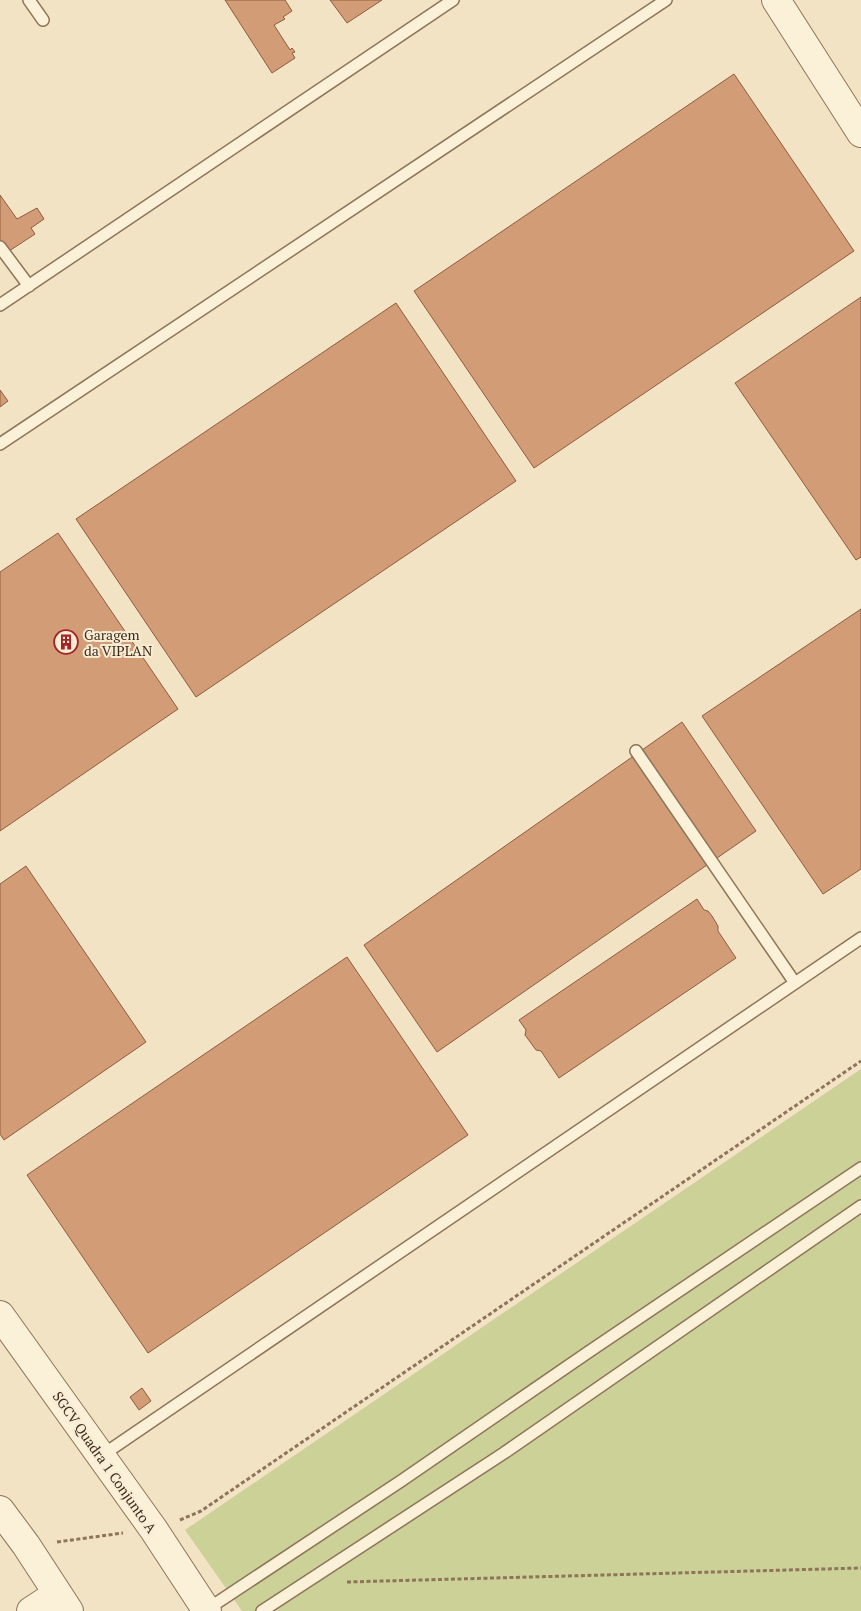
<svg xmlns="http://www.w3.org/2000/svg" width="861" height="1611" viewBox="0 0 861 1611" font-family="'PT Serif',serif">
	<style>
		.green { fill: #cbd197 }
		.building { fill: #d29c77; stroke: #8f5c3c }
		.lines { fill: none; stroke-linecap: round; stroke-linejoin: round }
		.service-casing { stroke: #8e7459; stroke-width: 14 }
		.tertiary-casing { stroke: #8e7459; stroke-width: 30 }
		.path { stroke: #8e7459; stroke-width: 3; stroke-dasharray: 4 2.5; stroke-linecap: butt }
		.service { stroke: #fbf0d8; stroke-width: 11 }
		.tertiary { stroke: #fbf0d8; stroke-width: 28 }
		.labels { text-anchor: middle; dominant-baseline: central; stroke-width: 4; stroke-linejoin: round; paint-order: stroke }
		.poi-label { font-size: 14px; fill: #3d2c1e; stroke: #f8edd4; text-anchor: start }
		.street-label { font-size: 14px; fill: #3d2c1e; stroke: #f8edd4 }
	</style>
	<rect width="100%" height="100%" fill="#f2e3c4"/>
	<path class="green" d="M861,1069V1611H242L185,1530Z"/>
	<path class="building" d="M225,0H285L292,11L283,17L285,19L274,25L290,50L292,48L295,52L292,53L295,58L272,73Z
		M330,0H382L347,23Z
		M734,74L854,251L534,468L414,291Z
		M0,195L17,219L37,208L44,219L31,228L35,234L0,257Z
		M861,297V557L856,560L735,383Z
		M396,303L516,481L196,697L76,519Z
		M0,390L8,401L0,407Z
		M58,533L178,709L0,831V572Z
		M861,609V869L823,894L702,716Z
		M682,722L756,831L437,1052L364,945Z
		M26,866L146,1042L4,1140L0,1134V884Z
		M697,899L704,910L708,911L712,916L718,926V931L736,958L559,1078L541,1051L536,1050L525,1035L526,1030L519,1020Z
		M347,957L468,1135L148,1353L27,1175Z
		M142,1388L151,1401L139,1410L130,1397Z"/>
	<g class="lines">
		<g class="service-casing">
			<path id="service" d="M29,0L43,20
				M0,247L29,286
				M0,305L453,0
				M0,444L666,0
				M636,751L795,983
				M101,1456L861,938
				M206,1610L401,1481L587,1353L861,1168
				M262,1611L504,1453L861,1206"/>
		</g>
		<g class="tertiary-casing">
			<path id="tertiary" d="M776,0L861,133
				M0,1315L154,1530L207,1611
				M0,1510L26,1545L69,1611
				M31,1611L57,1594"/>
		</g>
		<path class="path" d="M180,1520L201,1511L861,1061
			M57,1542L123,1533
			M347,1582L861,1568"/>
		<use href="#service" class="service"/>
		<use href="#tertiary" class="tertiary"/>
	</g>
	<defs>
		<g id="building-ring" transform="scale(1.25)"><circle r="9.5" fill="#f8edd4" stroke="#a22426" stroke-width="1.5"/><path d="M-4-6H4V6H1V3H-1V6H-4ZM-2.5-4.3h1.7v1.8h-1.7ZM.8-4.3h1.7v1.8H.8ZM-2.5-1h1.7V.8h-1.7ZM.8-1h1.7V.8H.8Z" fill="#a22426"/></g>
	</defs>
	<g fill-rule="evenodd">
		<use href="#building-ring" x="66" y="642"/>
	</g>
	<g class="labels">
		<g class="poi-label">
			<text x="84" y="634">Garagem<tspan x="84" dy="16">da VIPLAN</tspan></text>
		</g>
		<g class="street-label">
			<text transform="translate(105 1462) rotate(55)">SGCV Quadra 1 Conjunto A</text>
		</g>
	</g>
</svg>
